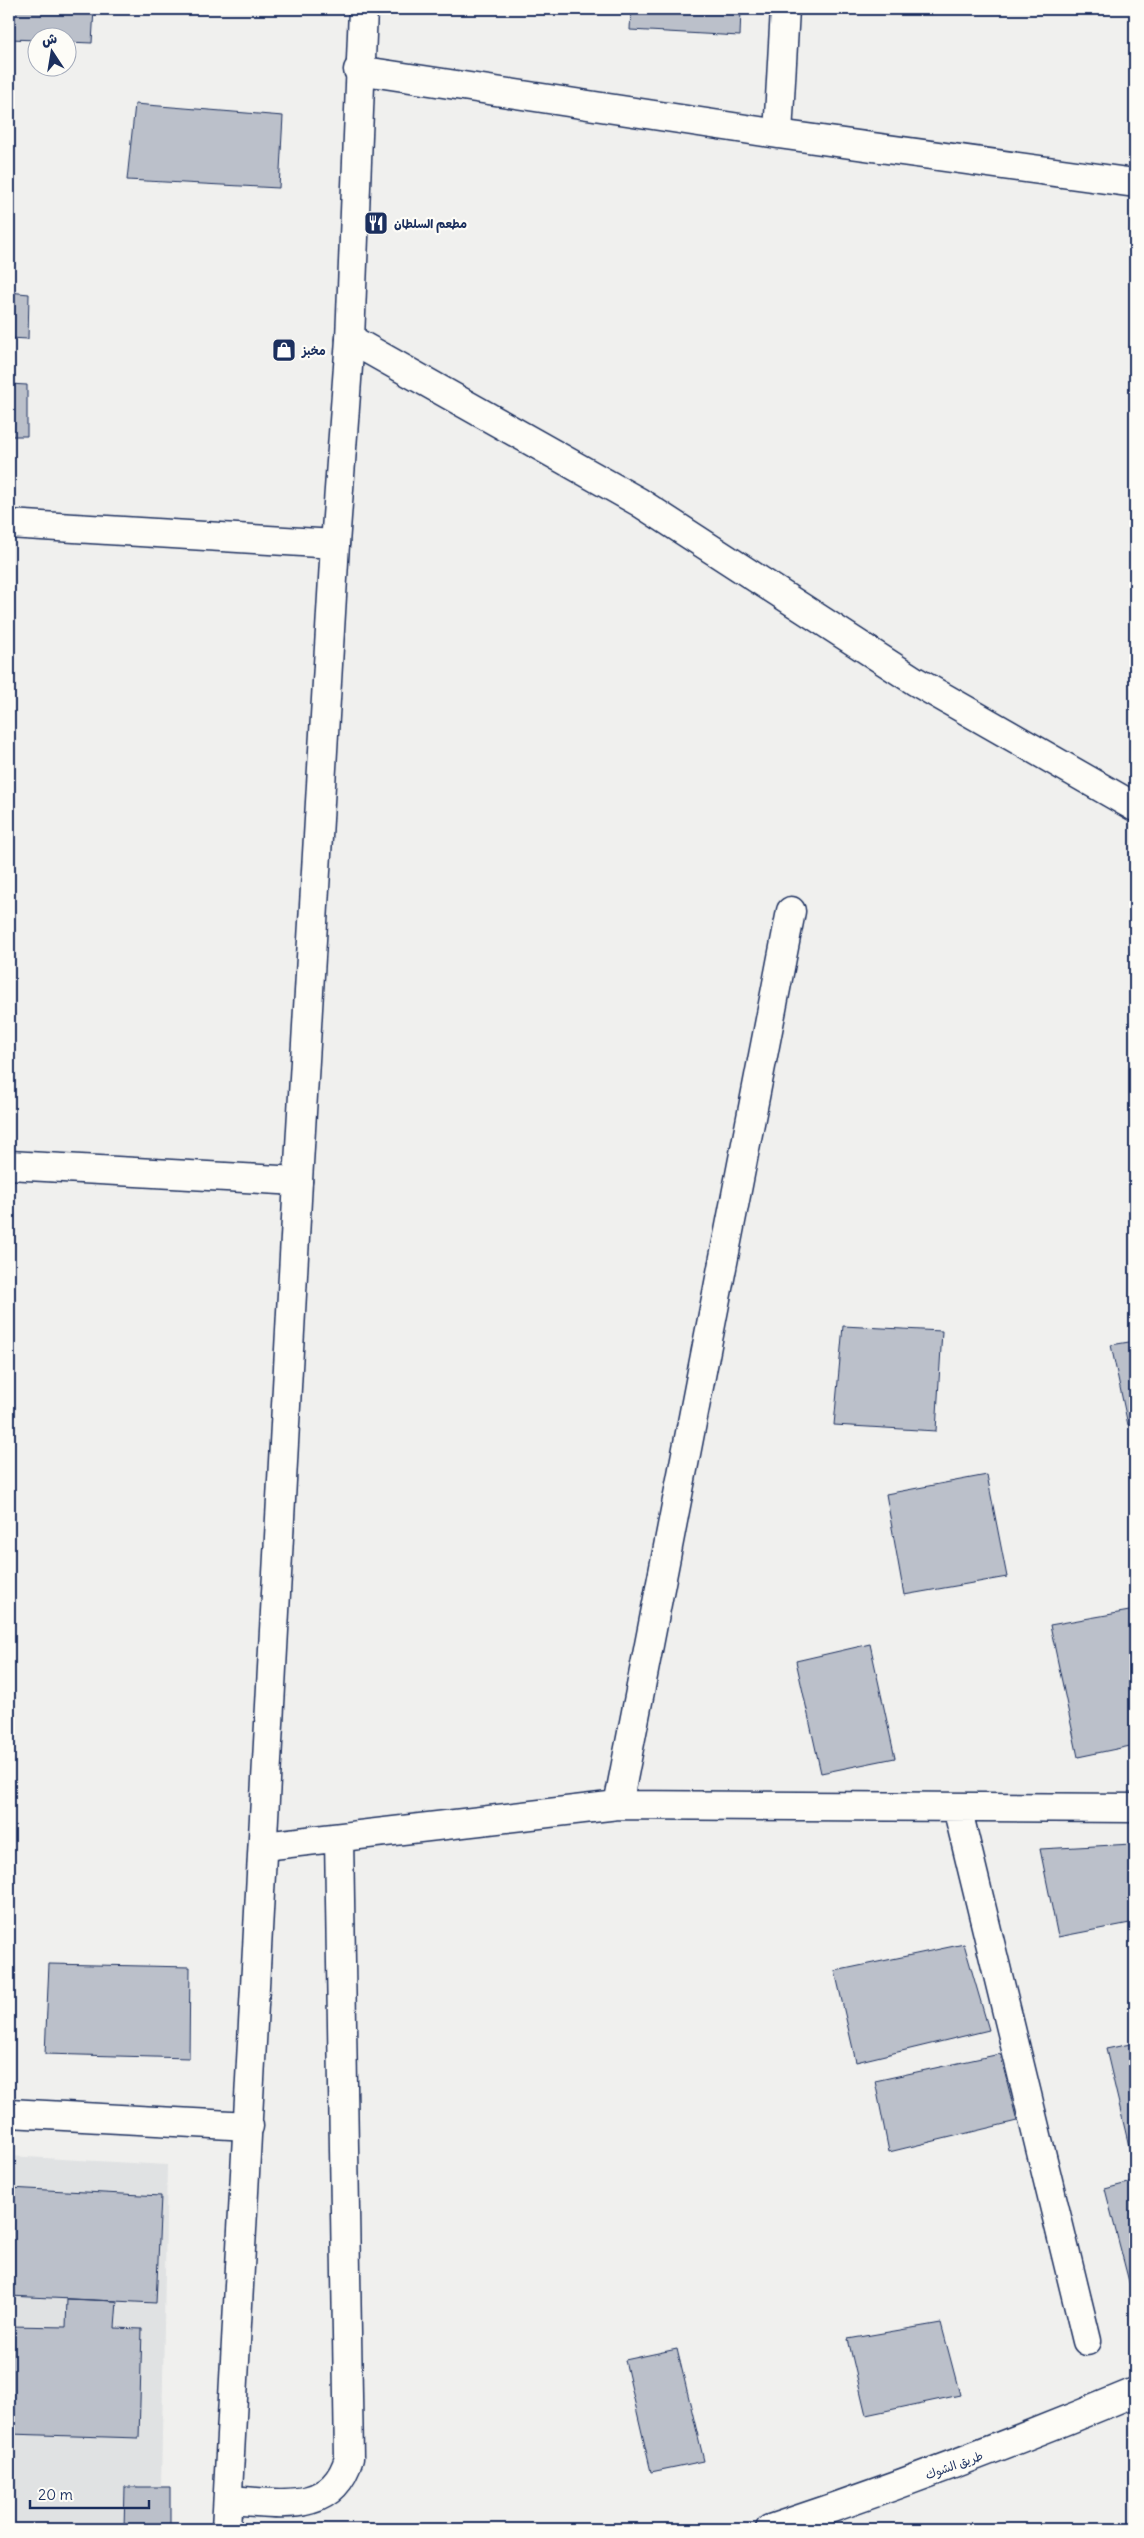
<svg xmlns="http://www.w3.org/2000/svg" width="1144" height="2538" viewBox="0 0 1144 2538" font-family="Delius,'Playpen Sans Arabic',sans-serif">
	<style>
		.built { fill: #e0e2e3 }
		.building { fill: #bbc0ca; stroke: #1b2f5e }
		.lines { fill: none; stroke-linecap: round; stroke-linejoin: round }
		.minor-casing { stroke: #1b2f5e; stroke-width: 31 }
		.major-casing { stroke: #1b2f5e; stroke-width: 31 }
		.minor { stroke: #fdfcf7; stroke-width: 28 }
		.major { stroke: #fdfcf7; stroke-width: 28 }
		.labels { text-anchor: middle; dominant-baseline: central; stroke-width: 4.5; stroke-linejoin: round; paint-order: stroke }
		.poi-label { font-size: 12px; font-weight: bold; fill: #1b2f5e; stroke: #fdfcf7; text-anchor: start }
		.street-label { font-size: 12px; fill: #1b2f5e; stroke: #fdfcf7 }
	</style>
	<rect width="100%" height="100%" fill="#f0f0ee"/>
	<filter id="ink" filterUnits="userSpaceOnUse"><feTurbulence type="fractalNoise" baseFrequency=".02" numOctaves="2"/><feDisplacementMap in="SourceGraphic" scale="10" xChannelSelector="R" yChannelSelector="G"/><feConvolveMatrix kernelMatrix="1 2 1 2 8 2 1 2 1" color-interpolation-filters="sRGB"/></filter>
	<g filter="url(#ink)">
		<path class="built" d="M9,2156L167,2165L161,2488L125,2487L124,2529H9Z"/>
		<path class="building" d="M9,9H94L92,43L68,42V38H38V40L9,39Z
			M631,9H741L740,36L630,30Z
			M135,104L283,116L279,188L127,180Z
			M9,292L29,294L28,339L9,338Z
			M9,384L27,385V436H9Z
			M843,1326L942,1331L936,1431L834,1425Z
			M1135,1341V1423L1128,1425L1111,1345Z
			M1131,1449H1135V1471Z
			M987,1475L1007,1577L904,1595L886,1494Z
			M1135,1610V1745L1078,1757L1050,1625Z
			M870,1644L895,1758L821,1773L796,1661Z
			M1132,1844L1135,1860V1922L1058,1937L1040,1849Z
			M964,1944L989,2030L856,2062L835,1971Z
			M49,1964L190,1967L189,2058L45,2054Z
			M1135,2043V2158L1132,2159L1106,2049Z
			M1000,2054L1017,2121L889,2152L875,2081Z
			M1135,2181V2305L1105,2189Z
			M9,2188L161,2196L156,2303L9,2296Z
			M67,2299L117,2301L115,2328L142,2329L139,2438L9,2434V2326L66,2327Z
			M941,2323L960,2395L866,2415L848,2339Z
			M677,2349L704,2461L651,2472L625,2360Z
			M125,2487H170V2529H124Z"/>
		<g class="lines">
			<g class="minor-casing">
				<path id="minor" d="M358,70L778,134L1135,183
					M778,134L785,9
					M350,339L639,502L915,681L1135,807
					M9,524L335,544
					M9,1165L298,1181
					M618,1805L791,911
					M957,1807L1087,2341
					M264,1846L618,1805L1135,1808
					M9,2113L249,2126
					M228,2500C276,2502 332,2517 349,2458L339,1838"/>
			</g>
			<g class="major-casing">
				<path id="major" d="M226,2529L298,1181L335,544L350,339L363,9
					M770,2529C894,2488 1015,2442 1135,2392"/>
			</g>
			<use href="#minor" class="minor"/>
			<use href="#major" class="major"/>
		</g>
	</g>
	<defs>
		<g id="restaurant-square" transform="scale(1.25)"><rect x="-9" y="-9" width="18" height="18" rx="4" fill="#1b2f5e" stroke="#fdfcf7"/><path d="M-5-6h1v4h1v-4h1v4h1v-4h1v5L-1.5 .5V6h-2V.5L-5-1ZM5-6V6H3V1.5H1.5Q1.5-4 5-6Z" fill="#fff"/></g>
		<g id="shop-square" transform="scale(1.25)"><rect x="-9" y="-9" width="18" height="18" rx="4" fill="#1b2f5e" stroke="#fdfcf7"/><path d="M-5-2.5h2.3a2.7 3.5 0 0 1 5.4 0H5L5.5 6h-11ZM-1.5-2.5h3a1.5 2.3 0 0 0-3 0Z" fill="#fff"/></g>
	</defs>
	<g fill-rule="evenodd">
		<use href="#restaurant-square" x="376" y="223"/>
		<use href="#shop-square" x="284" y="350"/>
	</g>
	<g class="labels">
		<g class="poi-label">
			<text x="394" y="223">مطعم السلطان</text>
			<text x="302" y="350">مخبز</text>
		</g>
		<g class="street-label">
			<text transform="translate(954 2465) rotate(-20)">طريق الشوك</text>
		</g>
	</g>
	<rect width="1144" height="2538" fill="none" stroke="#fdfcf7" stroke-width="30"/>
	<rect x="15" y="15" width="1114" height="2508" fill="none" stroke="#1b2f5e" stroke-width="2" filter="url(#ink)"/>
	<g transform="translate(52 52) rotate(348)"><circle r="24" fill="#fdfcf7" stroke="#a3aaba"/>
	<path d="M0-4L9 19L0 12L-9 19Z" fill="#1b2f5e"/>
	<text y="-8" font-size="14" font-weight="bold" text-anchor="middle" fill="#1b2f5e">ش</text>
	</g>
	<path d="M30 2500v8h119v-8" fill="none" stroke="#1b2f5e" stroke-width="2.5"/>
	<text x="38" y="2500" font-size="15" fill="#1b2f5e" stroke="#fdfcf7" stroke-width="4" paint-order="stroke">20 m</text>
</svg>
